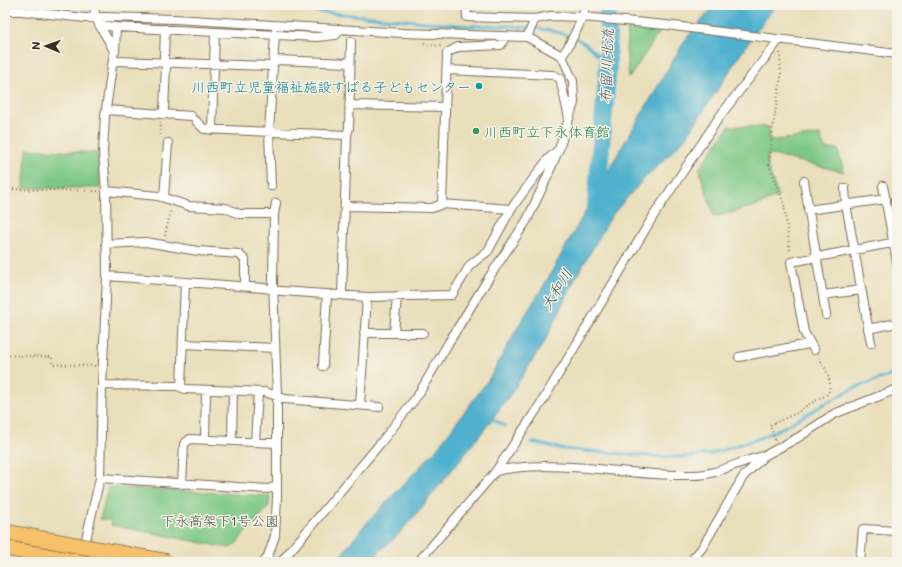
<svg xmlns="http://www.w3.org/2000/svg" width="902" height="567" viewBox="0 0 902 567" font-family="Mali,'Klee One',sans-serif">
	<style>
		.green { fill: #7cc785; stroke: #5c7852 }
		.water { fill: #4fb1ce; stroke: #456e76 }
		.lines { fill: none; stroke-linecap: round; stroke-linejoin: round }
		.stream { stroke: #4fb1ce; stroke-width: 3 }
		.river { stroke: #4fb1ce; stroke-width: 18 }
		.street-casing { stroke: #786955; stroke-width: 10 }
		.highway-casing { stroke: #786955; stroke-width: 17 }
		.path { stroke: #786955; stroke-width: 2; stroke-dasharray: 1 3; stroke-linecap: butt }
		.street { stroke: #fff; stroke-width: 8 }
		.highway { stroke: #f7c06b; stroke-width: 15 }
		.highway-bridge-casing { stroke: #786955; stroke-width: 17; stroke-linecap: butt }
		.highway-bridge { stroke: #f7c06b; stroke-width: 15 }
		.culture-dot { fill: #0f9aa8; stroke: #f7f3e8; stroke-width: 1.5 }
		.leisure-dot { fill: #2e9e5b; stroke: #f7f3e8; stroke-width: 1.5 }
		.labels { text-anchor: middle; dominant-baseline: central; stroke-width: 3; stroke-linejoin: round; paint-order: stroke }
		.culture-label { font-size: 14px; fill: #0d838f; stroke: #f7f3e8; text-anchor: end }
		.leisure-label { font-size: 14px; fill: #27864d; stroke: #f7f3e8; text-anchor: start }
		.park-label { font-size: 14px; fill: #4e593d; stroke: #f7f3e8 }
		.water-label { font-size: 15px; font-style: italic; fill: #42595c; stroke: #f7f3e8 }
	</style>
	<rect width="100%" height="100%" fill="#f7f3e8"/>
	<filter id="ink" filterUnits="userSpaceOnUse"><feTurbulence type="fractalNoise" baseFrequency=".025" numOctaves="2"/><feDisplacementMap in="SourceGraphic" scale="8" xChannelSelector="R" yChannelSelector="G"/><feConvolveMatrix kernelMatrix="1 2 1 2 8 2 1 2 1" color-interpolation-filters="sRGB"/></filter>
	<filter id="wash" filterUnits="userSpaceOnUse"><feTurbulence type="fractalNoise" baseFrequency=".012" numOctaves="4" result="noise"/><feDisplacementMap in="SourceGraphic" scale="16" xChannelSelector="R" yChannelSelector="G"/><feGaussianBlur stdDeviation="0.9" result="paint"/><feColorMatrix in="noise" values="0 0 0 0 0 0 0 0 0 0 0 0 0 0 0 0 0 1.4 0 .05"/><feComposite in="paint" operator="in"/></filter>
	<g filter="url(#wash)">
		<rect width="100%" height="100%" fill="#e9dfbb"/>
		<path class="green" d="M628,27L661,30L629,78L626,48Z
			M729,126L769,127L768,141L820,135L825,149H838L844,172L768,154L767,164L778,196L759,205L714,217L699,169Z
			M27,149L98,153L100,188H23Z
			M108,487L270,496L269,506L234,546L229,548L111,525V521L100,519Z"/>
		<path class="water" d="M715,5H776L744,49L685,139L641,182L612,215L575,279L545,341L512,392L484,430L418,512L397,536L379,552L372,562H336L362,528L435,451L489,379L519,325L543,287L612,164L685,40Z"/>
		<g class="lines">
			<path class="stream" d="M247,5L468,26C502,25 551,25 581,41C591,47 600,57 608,66
				M489,417L505,426
				M531,442L562,449L662,457H686L711,454L760,438L786,426L826,403L854,388L897,373"/>
			<path class="river" d="M595,214L608,66V5"/>
		</g>
	</g>
	<g filter="url(#ink)">
		<g class="lines">
			<g class="street-casing">
				<path id="street" d="M466,5L467,17L535,19L551,16L583,17L666,25L897,54
					M5,11H21L85,18L104,17L175,19L403,33L527,37L562,56L573,81L574,103L559,149L544,184L527,220L488,279L449,342L418,395L383,440L281,562
					M99,25L116,27
					M527,37L535,19
					M115,51L116,27L317,37L336,35L340,29
					M562,56L568,47L583,17L585,5
					M114,61L270,66L277,60L350,63
					M447,70L553,75L560,78L569,118
					M349,105L445,107
					M106,110L191,116
					M162,114L164,109L166,67L164,58L165,29
					M196,121L204,129L347,135
					M212,130L215,32
					M804,181L826,315
					M271,186L269,132L275,34
					M883,186L897,262
					M845,188L846,204L871,343
					M106,191L158,196L189,206L226,208L239,214H274
					M164,197L168,143
					M442,204L447,53L458,47L501,45L505,37
					M346,206L432,208L442,204L511,209
					M808,210L886,199
					M106,244L146,242L198,251L239,254L245,260V286
					M107,276L264,288L282,291L367,297L452,295L470,265L488,251L511,209L548,159L557,151
					M342,295L347,135L349,128L351,41
					M823,295L861,290
					M868,329L897,323
					M364,333H423
					M394,333L397,296
					M183,344L275,348
					M814,350L804,332L791,262L897,242
					M739,357L809,344
					M323,366L327,294
					M102,385L178,386L185,389L265,392L285,399L379,407
					M181,387L185,282
					M360,405L367,297
					M205,439L206,390
					M232,440L233,391
					M255,442L258,392
					M496,471C527,464 555,466 587,468C622,471 658,476 694,475C718,475 741,460 764,456
					M100,478L268,489L277,486
					M182,484L184,444L190,439L276,443
					M85,549L86,539L100,478L102,385L107,276L106,191L103,152L105,116L114,52C108,36 94,23 94,5
					M264,562L268,556L275,536L277,497V396L273,281L274,214L276,203
					M418,562L496,471L543,400L654,215L720,116L779,40
					M690,562L702,548L743,477L764,456L799,437L834,414L897,389
					M860,562L863,529L897,531"/>
			</g>
			<g class="highway-casing">
				<path id="highway" d="M5,548L83,562"/>
			</g>
			<path class="path" d="M618,5L619,12
				M424,43L429,45L441,46
				M780,53L781,77L773,126L769,164L784,204L790,253
				M161,122L160,136L161,137
				M5,189L98,191
				M165,236L171,209
				M5,355L52,357V364L95,366
				M775,440L770,425L797,413L806,406L828,394C833,381 826,368 819,358"/>
			<use href="#street" class="street"/>
			<use href="#highway" class="highway"/>
			<g class="highway-bridge-casing">
				<path id="highway-bridge" d="M5,532L168,562"/>
			</g>
			<use href="#highway-bridge" class="highway-bridge"/>
		</g>
	</g>
	<circle class="culture-dot" cx="479" cy="86" r="4"/>
	<circle class="leisure-dot" cx="476" cy="131" r="4"/>
	<g class="labels">
		<g class="culture-label">
			<text x="471" y="86">川西町立児童福祉施設すばる子どもセンター</text>
		</g>
		<g class="leisure-label">
			<text x="484" y="131">川西町立下永体育館</text>
		</g>
		<g class="park-label">
			<text x="220" y="520">下永高架下1号公園</text>
		</g>
		<g class="water-label">
			<text transform="translate(606 66) rotate(-88)">布留川北流</text>
			<text transform="translate(556 289) rotate(-58)">大和川</text>
		</g>
	</g>
	<rect width="902" height="567" fill="none" stroke="#f7f3e8" stroke-width="20"/>
	<g transform="translate(46 46) rotate(272)" stroke="#f7f3e8" stroke-width="3" paint-order="stroke">
	<path d="M0-3L7 15L0 10L-7 15Z" fill="#3b2a1e"/>
	<text y="-6" font-size="11" font-weight="bold" text-anchor="middle" fill="#3b2a1e">N</text>
	</g>
</svg>
